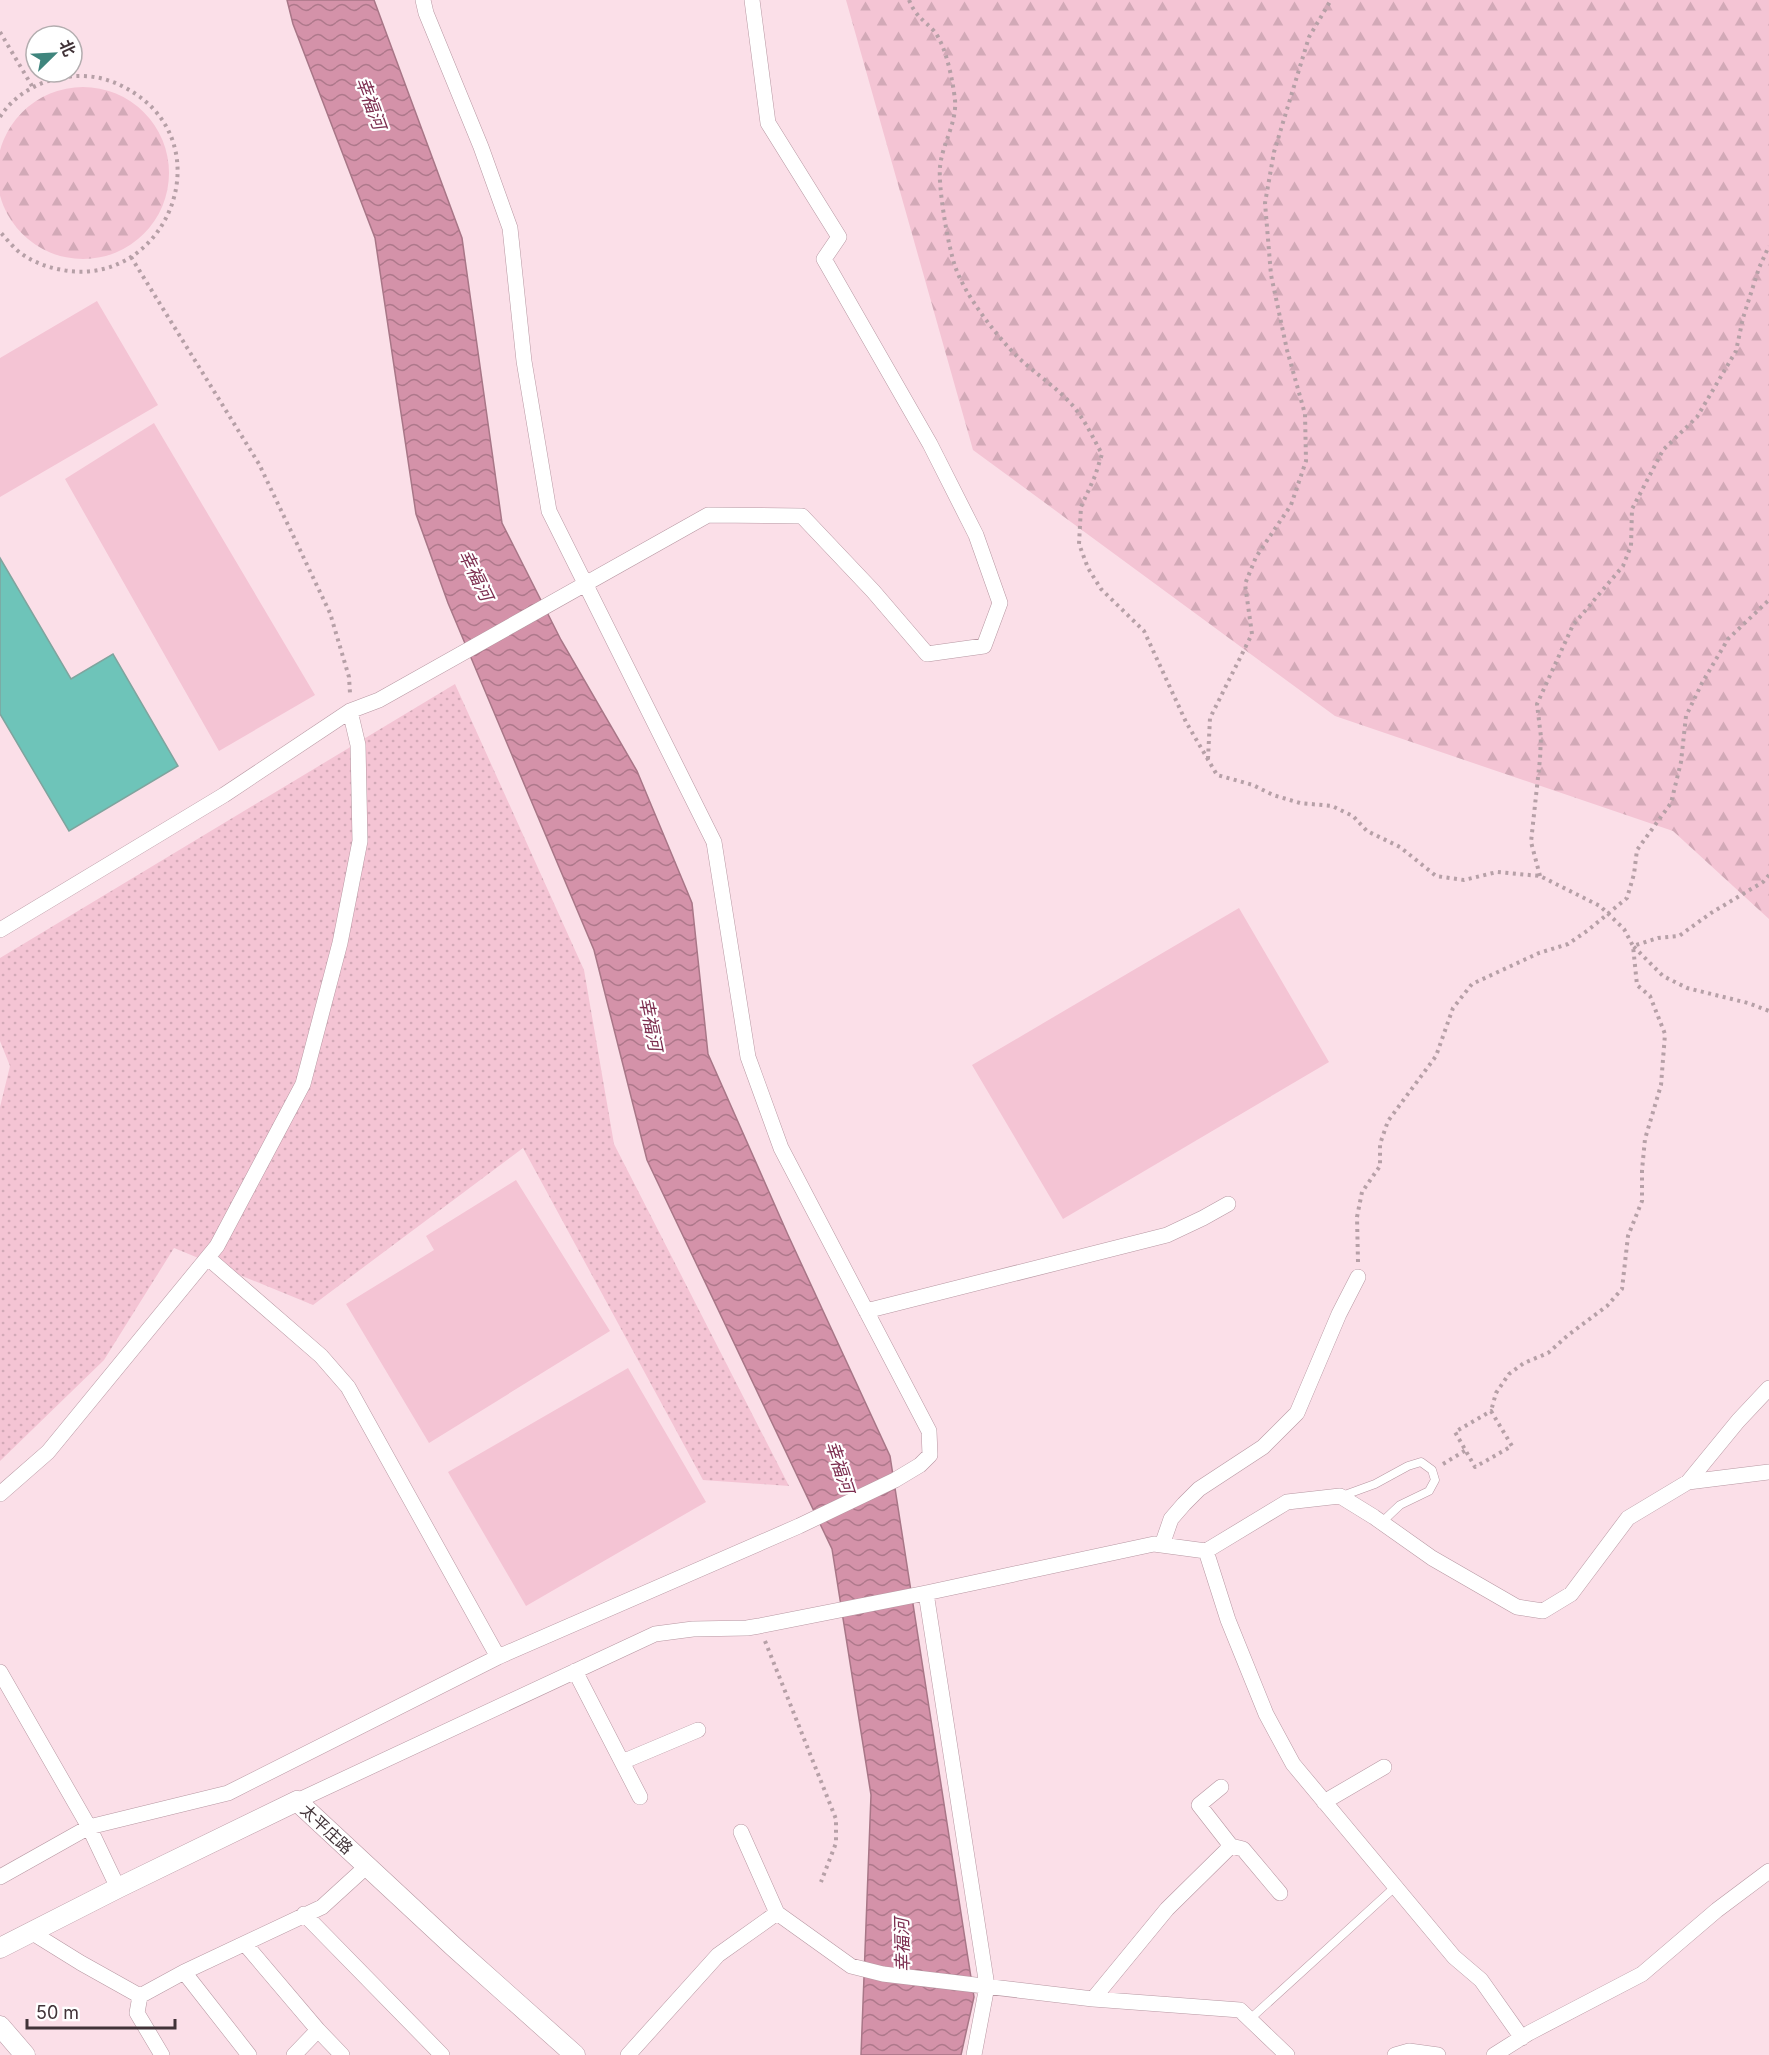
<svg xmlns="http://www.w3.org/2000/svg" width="1769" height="2055" viewBox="0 0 1769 2055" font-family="Inter,'Noto Sans SC',sans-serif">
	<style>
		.forest { fill: url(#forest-firs) }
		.garden { fill: url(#garden-dots) }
		.pitch { fill: #f4c4d4 }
		.water { fill: url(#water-waves); stroke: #a87687; stroke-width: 1.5 }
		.building { fill: #6ec4b9; stroke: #7fa49e; stroke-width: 1.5 }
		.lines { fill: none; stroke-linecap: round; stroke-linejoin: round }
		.service-casing { stroke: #b797a2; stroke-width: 9 }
		.minor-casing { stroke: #b797a2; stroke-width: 16 }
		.tertiary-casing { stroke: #b797a2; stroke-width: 21 }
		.path { stroke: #b6a0a7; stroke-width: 4; stroke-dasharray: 3 4.5; stroke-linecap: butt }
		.service { stroke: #fff; stroke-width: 8 }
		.minor { stroke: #fff; stroke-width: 15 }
		.tertiary { stroke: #fff; stroke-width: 20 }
		.labels { text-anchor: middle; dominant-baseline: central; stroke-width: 4.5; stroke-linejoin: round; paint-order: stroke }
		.street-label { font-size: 16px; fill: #413338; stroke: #fff }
		.water-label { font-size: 18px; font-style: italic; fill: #7c2d4f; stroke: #fff }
	</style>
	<defs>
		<pattern id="forest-firs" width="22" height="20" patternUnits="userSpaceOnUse" patternTransform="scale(1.5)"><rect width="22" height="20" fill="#f4c4d4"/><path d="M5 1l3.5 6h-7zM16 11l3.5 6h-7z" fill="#d2a9b7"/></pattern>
		<pattern id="garden-dots" width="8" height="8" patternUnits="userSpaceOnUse" patternTransform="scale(1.5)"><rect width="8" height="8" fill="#f4c4d4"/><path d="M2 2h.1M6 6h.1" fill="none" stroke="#d2a9b7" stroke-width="1.8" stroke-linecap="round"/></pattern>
		<pattern id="water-waves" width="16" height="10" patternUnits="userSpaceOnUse" patternTransform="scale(1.5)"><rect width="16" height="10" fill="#d492a9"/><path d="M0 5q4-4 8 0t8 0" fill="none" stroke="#ae788b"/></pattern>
	</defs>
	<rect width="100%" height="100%" fill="#fbdfe8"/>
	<path class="forest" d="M846,0H1769V919L1673,831L1335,716L973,450Z
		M-3 173a86 86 0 1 1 172 0a86 86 0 1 1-172 0Z"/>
	<path class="garden" d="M455,684L584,970L614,1144L789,1486L703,1480L523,1148L313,1305L174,1248L104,1360L0,1461V1107L10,1066L0,1041V958Z"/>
	<path class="pitch" d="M97,301L158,405L0,497V358Z
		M154,423L315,695L219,751L65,479Z
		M1239,908L1329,1062L1063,1219L972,1065Z
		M516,1180L610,1331L429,1443L346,1304L434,1250L426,1236Z
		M628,1368L706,1502L526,1606L448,1472Z"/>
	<path class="water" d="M287,0H374L462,238L502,523L561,640L637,771L692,903L708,1054L788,1235L890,1456L974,1997L961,2055H861L871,1795L832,1549L647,1160L594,950L448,603L416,514L375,238L293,24Z"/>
	<path class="building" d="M0,558L71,679L113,654L178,766L69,831L0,714Z"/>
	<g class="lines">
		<g class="service-casing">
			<path id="service" d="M1342,1496L1375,1484L1408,1466L1421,1462L1432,1470L1435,1480L1429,1491L1400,1505L1382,1522
				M1250,2019L1395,1887"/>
		</g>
		<g class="minor-casing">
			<path id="minor" d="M0,930L224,795L350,711L379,700L708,515L802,516L873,591L927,654L984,646L1000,603L976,535L930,444L824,259L839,237L768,123L752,0
				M208,1258L321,1356L348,1387L498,1657
				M866,1311L1167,1235L1203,1218L1228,1204
				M1688,1482L1769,1472
				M0,1494L48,1452L217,1246L303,1084L340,943L360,841L358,745L350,711
				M1162,1545L1171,1519L1184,1504L1199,1489L1263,1447L1297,1413L1339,1314L1358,1277
				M1206,1551L1228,1620L1266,1714L1293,1764L1454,1957L1481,1980L1522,2038
				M926,1593L987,1986L974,2055
				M575,1671L640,1797
				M0,1672L89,1827L118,1888
				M622,1762L698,1730
				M297,1801L655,1634L693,1629L747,1628L759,1626L926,1593L1154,1544L1206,1551L1287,1502L1340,1496L1374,1517L1432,1558L1517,1607L1543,1611L1571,1594L1628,1518L1688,1482L1738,1421L1769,1388
				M1324,1802L1384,1767
				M741,1832L777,1913L851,1966L883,1974L1093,1999L1167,1909L1231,1846L1199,1805L1221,1787
				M1231,1846L1243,1849L1280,1893
				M0,1877L89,1827L228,1793L498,1657L799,1526L895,1480L920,1465L930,1455L929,1431L781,1148L748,1057L714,842L549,511L524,361L510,228L481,147L426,13L423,0
				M304,1914L442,2055
				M31,1932L81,1963L140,1996L184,1972L322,1907L367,1866
				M245,1944L318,2030
				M184,1972L249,2055
				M140,1996L137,2013L162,2055
				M1093,1999L1240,2010L1287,2055
				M294,2055L318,2030L342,2055
				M628,2055L718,1955L777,1913
				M1395,2055L1409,2051L1438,2055
				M1494,2055L1529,2033L1642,1974L1717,1910L1769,1871"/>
		</g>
		<g class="tertiary-casing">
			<path id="tertiary" d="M0,1948L118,1888L297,1801L454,1947L575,2055
				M0,2026L25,2055"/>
		</g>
		<path class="path" d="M909,0C916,17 923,19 934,31C946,45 953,82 955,100C957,123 942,144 940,167C938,187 948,246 955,266C964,293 990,327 1010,349C1029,370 1055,385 1074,407C1086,422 1093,438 1102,454L1095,476L1081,507L1079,544L1088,568L1101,589L1144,631L1186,722L1217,775L1253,785L1273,795L1300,803L1332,806L1353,816L1367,831L1400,847L1436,876L1464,880L1497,872L1540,876L1600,906L1624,929L1633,946L1637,985L1650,996L1665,1034L1661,1085L1645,1139L1642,1170V1201L1628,1236L1622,1289L1607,1306L1567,1336L1548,1353L1524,1363L1509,1374L1496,1393L1491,1411
			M0,32L32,86
			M0,117C18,89 50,76 81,76C103,76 122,84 140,97C218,155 165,282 69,271C53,269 36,264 22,254C14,249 7,239 0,232
			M131,257L259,464L330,613L349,677L350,693
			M1208,759L1210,718L1252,634L1245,584L1256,557L1291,505L1306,461L1305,414L1287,350L1271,275L1265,203L1274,152L1309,37L1331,0
			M1769,875L1763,882L1711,913L1679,936L1658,938L1633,946L1663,976L1687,988L1748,1003L1769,1011
			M1540,876L1531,842L1540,759L1541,737L1537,704L1573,625L1623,566L1631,546L1632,509L1663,450L1697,417L1736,351L1743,318L1759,268L1769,246
			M1358,1262L1357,1217L1362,1192L1380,1166V1144L1388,1121L1436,1056L1453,1008L1472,984L1539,953L1568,944L1587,931L1627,898L1634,874L1637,850L1671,803L1681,762L1686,716L1702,683L1728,639L1769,600
			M1491,1411L1512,1446L1475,1467L1455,1432Z
			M1443,1464L1466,1450
			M765,1641L836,1819V1843L821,1882"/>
		<use href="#service" class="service"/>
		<use href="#minor" class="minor"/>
		<use href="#tertiary" class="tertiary"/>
	</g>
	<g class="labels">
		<g class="street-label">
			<text transform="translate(327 1829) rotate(43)">太平庄路</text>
		</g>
		<g class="water-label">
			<text transform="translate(371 103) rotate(70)">幸福河</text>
			<text transform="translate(476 575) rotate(64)">幸福河</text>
			<text transform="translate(651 1024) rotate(79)">幸福河</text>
			<text transform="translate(840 1467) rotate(72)">幸福河</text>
			<text transform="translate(902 1945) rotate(-91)">幸福河</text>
		</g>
	</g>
	<g transform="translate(54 54) rotate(66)"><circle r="28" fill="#ffffff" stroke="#b3adaf" stroke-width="1.5"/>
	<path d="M0-4.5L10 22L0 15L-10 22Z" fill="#3f857d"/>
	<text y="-9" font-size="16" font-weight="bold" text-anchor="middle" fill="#413338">北</text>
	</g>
	<path d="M27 2019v9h148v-9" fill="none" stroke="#413338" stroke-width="3"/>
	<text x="36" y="2019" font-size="18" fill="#413338" stroke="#ffffff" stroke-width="4.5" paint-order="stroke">50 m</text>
</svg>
